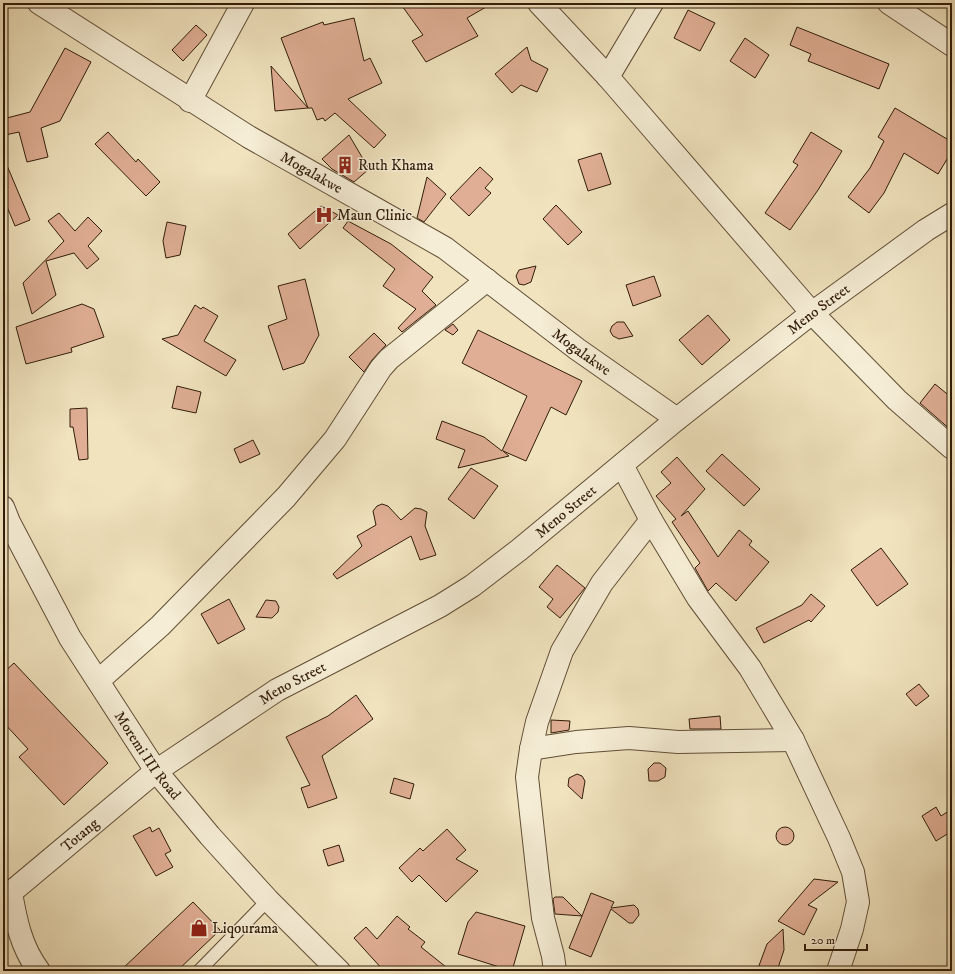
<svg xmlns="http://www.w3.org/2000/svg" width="955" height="974" viewBox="0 0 955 974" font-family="'IM FELL DW Pica',serif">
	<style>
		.building { fill: #dfae94; stroke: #311c09 }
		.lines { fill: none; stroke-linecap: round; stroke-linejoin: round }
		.service-casing { stroke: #614e36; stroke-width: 14 }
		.minor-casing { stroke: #614e36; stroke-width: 24 }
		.tertiary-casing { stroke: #614e36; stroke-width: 24 }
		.service { stroke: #f5edd5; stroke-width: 12 }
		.minor { stroke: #f5edd5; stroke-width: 22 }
		.tertiary { stroke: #f5edd5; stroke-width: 22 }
		.labels { text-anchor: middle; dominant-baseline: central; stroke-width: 3; stroke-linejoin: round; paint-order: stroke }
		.poi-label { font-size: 15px; fill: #311c09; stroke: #f5edd5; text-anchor: start }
		.street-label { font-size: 15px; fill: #311c09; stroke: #f5edd5 }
	</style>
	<rect width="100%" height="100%" fill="#f0e3be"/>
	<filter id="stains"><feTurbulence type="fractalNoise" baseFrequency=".005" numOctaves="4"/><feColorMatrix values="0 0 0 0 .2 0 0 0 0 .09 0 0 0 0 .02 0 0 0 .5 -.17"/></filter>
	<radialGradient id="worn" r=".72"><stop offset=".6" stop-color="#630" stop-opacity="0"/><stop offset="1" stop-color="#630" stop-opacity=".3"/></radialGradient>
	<path class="building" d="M400,3H493L467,18L478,36L426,62L412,41L423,35Z
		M688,10L715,23L700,51L674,38Z
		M354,18L364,61L370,58L382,83L348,99L386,135L374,148L335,113L325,121L323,118L317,120L312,108H308L281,38L323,22L324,25Z
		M196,25L207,35L183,61L172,50Z
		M797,27L889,64L879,89L808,61L811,54L790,45Z
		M745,38L769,55L755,78L730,61Z
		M527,47L531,60L548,69L537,92L521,85L512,93L495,74Z
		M65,48L91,62L60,121L41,128L48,157L27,162L19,132L5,135L3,119L30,112Z
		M271,66L308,108L275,111Z
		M895,108L952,142V151L938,174L904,153L884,193L869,213L848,197L870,168L884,141L878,137Z
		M108,132L136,162L138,159L160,182L146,196L95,144Z
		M811,132L842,151L818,190L790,230L765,213L798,165L793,162Z
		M349,135L369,169L354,182L332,169L322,159Z
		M601,153L611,184L588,191L578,160Z
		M3,156L30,220L15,226L3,197Z
		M480,167L493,179L485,188L491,193L469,216L450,198Z
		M427,177L446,194L424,222L417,218Z
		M556,205L582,232L568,245L543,219Z
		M321,206L338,215L300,249L288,234Z
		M59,213L75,231L88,217L102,231L88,246L99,259L87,269L74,253L46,261L56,295L32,314L23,283L64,241L48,221Z
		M348,221L391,244L433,277L422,291L436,305L402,332L398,328L416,309L383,286L395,269L343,228Z
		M167,222L186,226L180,255L166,258L163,241Z
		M536,266L531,282L524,285L519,284L516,276L519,270Z
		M654,276L661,296L633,306L626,285Z
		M305,279L319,335L304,363L283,370L268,326L287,319L278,286Z
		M82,304L94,309L104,337L71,348L72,352L26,364L16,327Z
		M195,305L201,309L203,307L218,316L204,341L236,360L226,376L162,339L178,335Z
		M708,315L730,340L702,365L679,340Z
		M617,322H624L633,336L619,339L613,336L610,331L612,326Z
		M453,324L458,330L453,335L445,330Z
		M478,330L582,381L566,415L551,407L526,461L503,451L509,456L458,468L465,450L436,439L442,421L484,437L502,451L527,396L462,363Z
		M374,333L386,345L372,360L364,372L349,357Z
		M935,384L952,398V431L920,403Z
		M177,386L201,392L196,413L172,408Z
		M87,408L88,459L79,460L73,427H70V409Z
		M253,440L260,454L240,463L234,449Z
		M722,454L760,489L744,506L706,471Z
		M677,457L705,489L681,516L688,511L718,557L739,530L752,541L749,545L769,562L736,601L716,583L708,591L695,568L700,563L672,522L676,519L656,496L671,483L661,472Z
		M471,468L498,486L474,519L448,499Z
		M382,504L388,506L401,520L415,508L421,509L427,512L425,526L436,555L420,560L411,536L337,579L333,574L362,546L357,536L376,525L373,511L377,506Z
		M881,548L908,584L877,606L851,570Z
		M557,565L585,588L560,618L547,607L553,599L539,587Z
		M811,594L825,606L811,622L809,620L764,643L756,628L802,605Z
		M229,599L245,629L218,644L201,614Z
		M266,600L276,601L279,607L278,612L272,618L256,617Z
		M14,663L108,763L64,805L19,757L28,749L3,722V673Z
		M919,684L929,696L916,706L906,694Z
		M356,695L373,719L322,756L337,798L308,808L301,788L310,785L286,737L328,716Z
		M720,716L721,729H690L689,719Z
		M551,720L570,721L569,730L551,733Z
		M654,763H660L666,768L665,777L658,781H649L648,769Z
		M577,774L582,776L585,781L582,799L568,786L569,778Z
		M394,778L414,784L410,799L390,793Z
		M936,807L941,816L952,809V831L936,841L922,816Z
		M776 836a9 9 0 1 1 18 0a9 9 0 1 1-18 0Z
		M150,827L152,832L159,828L171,851L165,854L173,867L156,876L133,836Z
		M447,829L466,850L456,859L478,871L446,902L419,875L412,882L399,868L420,848L423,851Z
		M339,845L344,861L328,866L323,850Z
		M814,879L838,882L808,905L817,909L804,935L778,921Z
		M591,893L614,902L611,908L634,905L638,909L639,915L633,923H629L611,909L591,957L569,948L582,916L555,914L553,899L555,897H563L582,916Z
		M193,902L220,930L177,971H120Z
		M476,912L525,926L512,971L458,954L468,922Z
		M397,916L410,927L408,929L425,942L421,947L451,971H384L354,938L366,927L377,939Z
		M783,929L784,950L777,971H757L767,944Z"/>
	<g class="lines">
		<g class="service-casing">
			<path id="service" d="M199,971L268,900"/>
		</g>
		<g class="minor-casing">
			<g id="minor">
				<path id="s1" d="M39,3L249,137L445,248L577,349L677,419"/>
				<path d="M539,3L608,77L812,313L897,400L952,448"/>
				<path d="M889,3L952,45"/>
				<path d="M608,77L652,3"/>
				<path d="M190,101L243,3"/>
				<path d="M622,465L651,520L698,598L750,668L793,740L839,838L853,872L858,902L852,929L838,971"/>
				<path d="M98,681L160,626L286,497L335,439L381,368L389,359L487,280"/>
				<path d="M531,749L576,742L629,738L678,742L793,740"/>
				<path d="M11,893C16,921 21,947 39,971"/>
				<path d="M555,971L553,956L543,918L537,868L527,777L531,749L537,722L562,651L602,583L651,520"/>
			</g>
		</g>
		<g class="tertiary-casing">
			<g id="tertiary">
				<path id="s2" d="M3,507L9,522L70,638L156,771L210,836L268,900L339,971"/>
				<path id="s3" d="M3,899L156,771L277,690L440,606L472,586L519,550L677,419L812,313L926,230L952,214"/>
			</g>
		</g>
		<use href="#service" class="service"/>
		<use href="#minor" class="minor"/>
		<use href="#tertiary" class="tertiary"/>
	</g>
	<defs>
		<g id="building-bare" transform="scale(1.38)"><path d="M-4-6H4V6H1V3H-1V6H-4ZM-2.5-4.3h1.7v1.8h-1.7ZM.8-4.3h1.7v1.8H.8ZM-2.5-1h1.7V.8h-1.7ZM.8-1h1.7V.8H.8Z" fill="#8f2418" stroke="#f5edd5" stroke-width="2.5" paint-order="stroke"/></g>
		<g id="hospital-bare" transform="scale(1.38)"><path d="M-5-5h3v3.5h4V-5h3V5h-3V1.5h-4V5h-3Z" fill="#8f2418" stroke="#f5edd5" stroke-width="2.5" paint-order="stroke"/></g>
		<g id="shop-bare" transform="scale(1.38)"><path d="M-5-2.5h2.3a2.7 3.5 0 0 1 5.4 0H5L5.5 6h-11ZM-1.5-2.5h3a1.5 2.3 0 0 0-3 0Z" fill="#8f2418" stroke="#f5edd5" stroke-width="2.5" paint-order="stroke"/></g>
	</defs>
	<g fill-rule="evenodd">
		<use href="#building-bare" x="345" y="165"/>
		<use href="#hospital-bare" x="324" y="215"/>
		<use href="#shop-bare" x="199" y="928"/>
	</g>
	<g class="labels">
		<g class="poi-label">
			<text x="358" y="165">Ruth Khama</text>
			<text x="337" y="215">Maun Clinic</text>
			<text x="212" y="928">Liqourama</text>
		</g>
		<g class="street-label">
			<text stroke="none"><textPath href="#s1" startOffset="321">Mogalakwe</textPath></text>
			<text stroke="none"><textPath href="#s3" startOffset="1010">Meno Street</textPath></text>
			<text stroke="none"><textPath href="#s1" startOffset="646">Mogalakwe</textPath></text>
			<text stroke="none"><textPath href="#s3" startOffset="686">Meno Street</textPath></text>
			<text stroke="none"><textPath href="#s3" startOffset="362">Meno Street</textPath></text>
			<text stroke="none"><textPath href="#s2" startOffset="288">Moremi III Road</textPath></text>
			<text stroke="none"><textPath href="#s3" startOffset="100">Totang</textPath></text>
		</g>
	</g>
	<rect width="955" height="974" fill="none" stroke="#f0e3be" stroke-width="16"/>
	<rect x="4" y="4" width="947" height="966" fill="none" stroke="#311c09" stroke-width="2"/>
	<rect x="8" y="8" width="939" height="958" fill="none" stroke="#311c09"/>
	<path d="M805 944v6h62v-6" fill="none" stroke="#311c09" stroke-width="2"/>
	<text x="811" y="944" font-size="12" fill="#311c09" stroke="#f5edd5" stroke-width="3" paint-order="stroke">20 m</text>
	<rect width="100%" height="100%" filter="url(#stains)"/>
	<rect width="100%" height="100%" fill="url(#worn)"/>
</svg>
